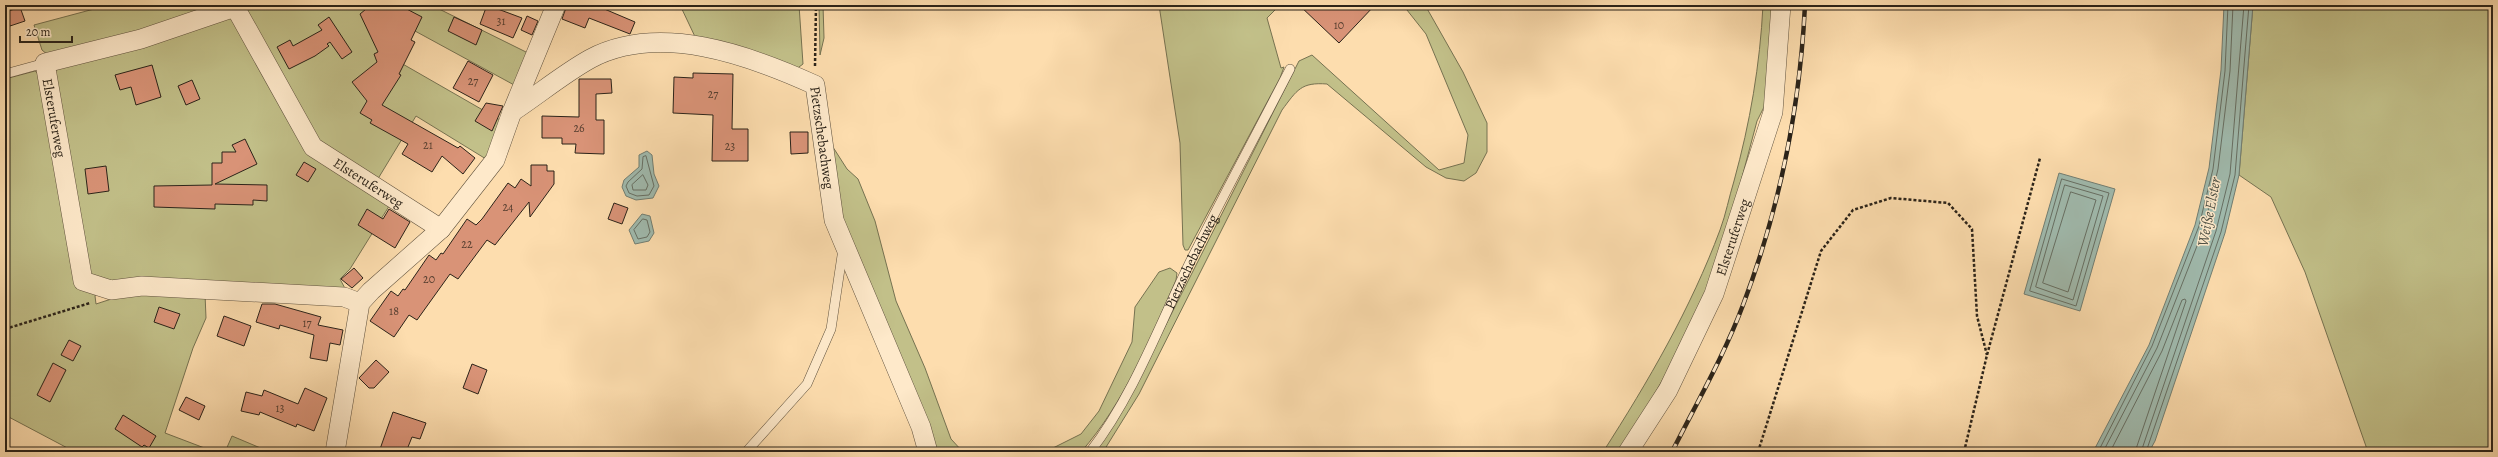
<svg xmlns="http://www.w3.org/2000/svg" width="2498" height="457" viewBox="0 0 2498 457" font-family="Alegreya,serif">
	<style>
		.green { fill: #c2c089; stroke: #767251 }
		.water { fill: #a0bbaf; stroke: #717e73 }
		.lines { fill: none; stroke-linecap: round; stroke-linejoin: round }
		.shore { stroke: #666f64; stroke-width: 1 }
		.building { fill: #d99377; stroke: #2b2319 }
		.service-casing { stroke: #60523e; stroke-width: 10 }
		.minor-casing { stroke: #60523e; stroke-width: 20 }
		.path { stroke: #2b2319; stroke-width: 2.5; stroke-dasharray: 3 2; stroke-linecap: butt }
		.service { stroke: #fee9ca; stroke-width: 9 }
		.minor { stroke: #fee9ca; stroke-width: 19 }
		.rail-casing { stroke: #2b2319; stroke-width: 4.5 }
		.rail { stroke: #fee9ca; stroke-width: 3; stroke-dasharray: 9; stroke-linecap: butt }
		.labels { text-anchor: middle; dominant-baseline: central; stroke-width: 3; stroke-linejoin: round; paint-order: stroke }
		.number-label { font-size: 12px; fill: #563f30 }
		.street-label { font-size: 14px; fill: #2b2319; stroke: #fee9ca }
		.water-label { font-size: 15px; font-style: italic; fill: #4e5146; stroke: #fee9ca }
	</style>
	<rect width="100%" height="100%" fill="#fdddae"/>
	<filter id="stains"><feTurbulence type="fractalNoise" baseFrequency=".005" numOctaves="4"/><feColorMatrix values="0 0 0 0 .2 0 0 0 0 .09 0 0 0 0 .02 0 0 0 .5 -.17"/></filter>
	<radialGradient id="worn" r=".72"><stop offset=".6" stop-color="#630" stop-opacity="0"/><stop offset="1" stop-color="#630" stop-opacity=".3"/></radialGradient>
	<path class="green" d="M109,5H214L154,28L48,55L42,50L34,25Z
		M244,5H431L528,53L516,86L415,31L394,59L502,121L486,159L416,116L376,182L322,148Z
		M680,5H799L803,64L795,70L698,43Z
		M819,5H823L824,38L820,55Z
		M1159,5H1280L1267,18L1281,68L1284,67L1280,78L1188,250H1185L1183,245L1180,143Z
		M1403,5H1425L1463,72L1487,123V152L1476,173L1464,181L1446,178L1426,167L1327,84C1301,82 1297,90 1282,110L1139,394L1103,452H1093L1132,392L1299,61L1312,55L1439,170L1464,163L1468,135L1426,34Z
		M1763,5H1773L1766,103L1757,121L1733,211L1710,281L1678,353L1621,452H1603C1648,382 1691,308 1720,230C1726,214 1729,197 1734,181C1750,123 1760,65 1763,5Z
		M2253,5H2493V452H2368L2305,272L2271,197L2239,175Z
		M218,16L233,19L289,120L391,203L350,269L340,279L348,294L96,280L86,272L50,66Z
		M35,71L42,76L76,280L97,291L95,296L96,304L139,290L205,294L206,318L193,348L165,433L215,452H75L5,415V79Z
		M831,144L847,169L858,179L875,221L896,301L925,368L951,439L963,452H932L852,250L839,205Z
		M1170,268L1177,273L1176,280C1150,340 1124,403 1081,452H1045L1081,434L1099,411L1132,342L1135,307L1159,272Z
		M232,436L270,452H225Z"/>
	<path class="water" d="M2224,5H2253L2239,175L2225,233L2155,441L2149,452H2093L2149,345L2195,225L2209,168L2221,70Z
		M647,151L652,155L654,174L659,186L653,198L636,200L626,196L622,187L624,180L639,167V155Z
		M2059,173L2115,189L2080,311L2024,294Z
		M642,214L650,216L654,233L649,241L635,244L629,230Z"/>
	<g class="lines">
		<path class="shore" d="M646,156L654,186L649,195L637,196L629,193L626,186L628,182L642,169L643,157Z
			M643,175L648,185L646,190H633L632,185Z
			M2062,179L2109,193L2076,306L2030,291Z
			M2065,185L2103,196L2073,300L2036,287Z
			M2071,192L2096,200L2068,292L2043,283Z
			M643,219L647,220L650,232L647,237L638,239L634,230Z
			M2098,452L2152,346L2199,226L2213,169L2225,71L2228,5
			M2103,452L2157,348L2204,228L2218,169L2230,71L2233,5
			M2110,452L2162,351L2182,300L2185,299L2186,301L2135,452
			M2141,452L2216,231L2230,174L2244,5
			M2146,452L2221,232L2235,175L2249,5"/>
	</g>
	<path class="building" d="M371,5H399L422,17L411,40L415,42L399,74L401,75L382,105L458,148L460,146L475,158L463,174L442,156L432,172L402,154L408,144L370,123L372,120L360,113L367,101L352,82L377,62L374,54L378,52L360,14Z
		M487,5L522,18L513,38L480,24Z
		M567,5H595L635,22L630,34L589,18L585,28L562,19Z
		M1299,5H1375L1339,43Z
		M20,7L25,21L10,26L6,12Z
		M527,16L538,21L532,35L521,30Z
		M329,17L352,52L342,59L330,42L327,44L329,46L315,56L289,69L277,47L290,40L293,46L322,30L318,25Z
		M454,17L482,30L476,45L448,31Z
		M468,61L493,75L479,102L453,88Z
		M152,65L161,97L136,105L131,87L120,90L115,75Z
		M693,73L733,74L732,129H748V161H712L713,115L673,113L674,77L693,78Z
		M579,79H611L612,93L596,94V120H604V154L575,153L576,144H562V138H542V116L579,117Z
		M192,80L200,99L186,105L178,86Z
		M486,103L503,106L492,131L475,121Z
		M790,132H808V153L791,154Z
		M245,139L257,164L215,184L267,185V201L253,200V205L215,204V209L154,207V186L212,185V163H222V152H236L232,145Z
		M304,162L316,169L308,182L296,175Z
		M531,165H547V171H554V184L530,217L529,202L495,245L487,240L458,279L450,274L417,320L409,315L394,337L370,321L391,291L398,296L403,289L405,290L429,255L436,260L441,253L443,254L467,219L476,225L482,219L508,183L515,188L521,179L531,186Z
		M106,166L109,191L88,194L85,169Z
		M614,203L628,208L622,224L608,219Z
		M367,209L383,219L389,209L410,222L395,248L358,225Z
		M354,268L363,278L352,288L341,279Z
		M262,304H275L321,317L318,325L343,330L340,345L330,343L327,361L310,358L314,335L280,325L279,329L256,322Z
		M159,307L180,314L174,329L154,322Z
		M224,316L251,326L244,346L217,336Z
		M69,340L81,346L73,361L61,355Z
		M376,360L389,372L374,388H369L359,378Z
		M53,363L66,370L50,402L37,395Z
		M472,364L487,370L478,394L463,388Z
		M305,388L327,398L314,431L297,424L296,427L260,412L259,415L241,411L246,392L262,396L264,390L298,404Z
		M186,397L205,406L199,420L179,410Z
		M393,412L426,423L420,439L412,437L406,452H379Z
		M123,415L156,436L149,448L144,445L142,447L115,429Z"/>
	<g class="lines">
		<g class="service-casing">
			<g id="service">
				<path d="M5,74L45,63"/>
				<path d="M746,452L807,384L831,329L843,249"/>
				<path id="s1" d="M1090,452C1134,395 1160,323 1191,260C1223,196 1257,133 1290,69"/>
			</g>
		</g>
		<g class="minor-casing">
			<g id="minor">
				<path id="s2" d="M512,112C538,95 563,74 590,59C659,22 749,55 815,85L834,220L921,427L928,452"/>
				<path id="s3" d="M360,303L344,297L142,286L111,290L83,281L45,63L141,39L235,7L313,147L441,229"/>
				<path d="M335,452L360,303L371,291L441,229L495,160L512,112L556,5"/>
				<path id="s4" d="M1628,452L1668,390L1714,294L1773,112L1781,5"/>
			</g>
		</g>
		<path class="path" d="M815,66L816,5
			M5,329L90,303
			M1758,452L1821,251L1853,210L1891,198L1948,203L1972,229L1977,316L1987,355
			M1964,452L1987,355L2040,158"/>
		<use href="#service" class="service"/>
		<use href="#minor" class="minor"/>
		<g class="rail-casing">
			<path id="rail" d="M1672,452C1696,404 1724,356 1743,305C1779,210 1800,107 1805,5"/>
		</g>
		<use href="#rail" class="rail"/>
	</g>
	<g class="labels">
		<g class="number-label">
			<text x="501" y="21">31</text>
			<text x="1339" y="25">10</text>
			<text x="473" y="81">27</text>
			<text x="713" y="94">27</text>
			<text x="579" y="128">26</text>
			<text x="428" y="145">21</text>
			<text x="730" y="146">23</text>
			<text x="508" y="207">24</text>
			<text x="467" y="244">22</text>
			<text x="429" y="279">20</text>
			<text x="394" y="311">18</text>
			<text x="307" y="323">17</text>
			<text x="280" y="408">13</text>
		</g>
		<g class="street-label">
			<text transform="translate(54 118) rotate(80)">Elsteruferweg</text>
			<text stroke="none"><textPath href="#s2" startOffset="382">Pietzschebachweg</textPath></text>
			<text stroke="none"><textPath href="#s3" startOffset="926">Elsteruferweg</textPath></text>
			<text stroke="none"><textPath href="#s4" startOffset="240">Elsteruferweg</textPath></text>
			<text stroke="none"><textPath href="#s1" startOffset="216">Pietzschebachweg</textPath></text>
		</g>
		<g class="water-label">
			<text transform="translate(2209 212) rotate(-79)">Weiße Elster</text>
		</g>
	</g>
	<rect width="2498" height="457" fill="none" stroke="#fdddae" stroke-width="20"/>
	<rect x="6" y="6" width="2486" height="445" fill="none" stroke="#2b2319" stroke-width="2"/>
	<rect x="10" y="10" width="2478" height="437" fill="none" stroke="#2b2319"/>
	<path d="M20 36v6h52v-6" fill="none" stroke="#2b2319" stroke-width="2"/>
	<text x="26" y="36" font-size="12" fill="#2b2319" stroke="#fee9ca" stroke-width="3" paint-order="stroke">20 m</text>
	<rect width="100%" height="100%" filter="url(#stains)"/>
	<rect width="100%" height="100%" fill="url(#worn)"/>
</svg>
